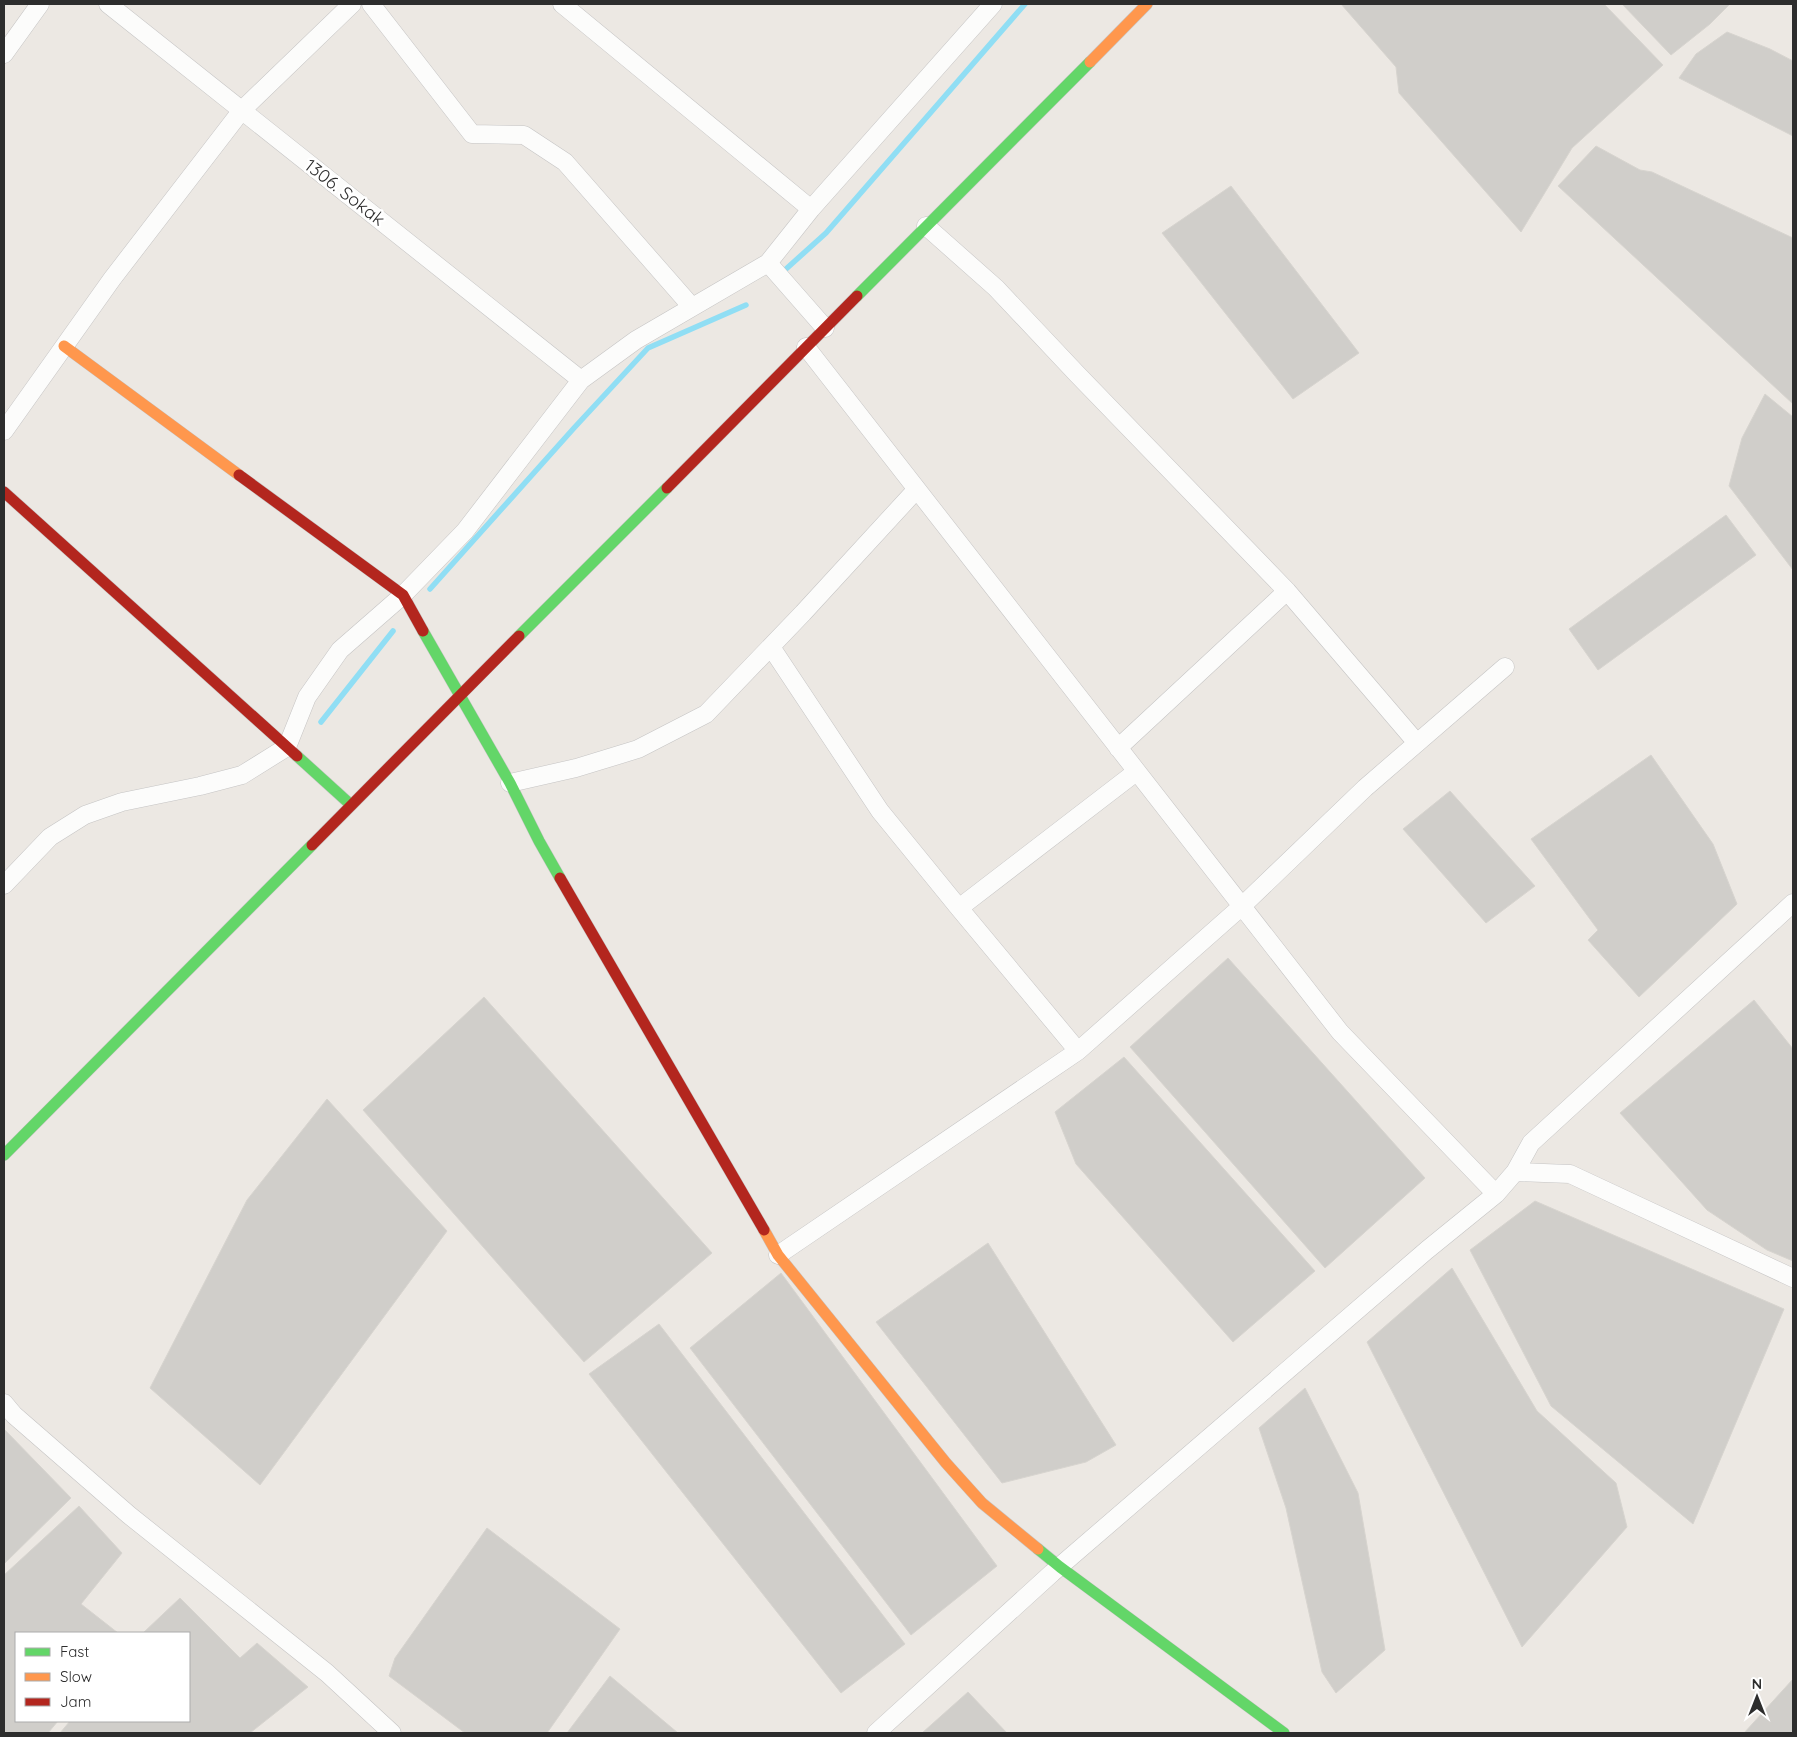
<svg xmlns="http://www.w3.org/2000/svg" width="1797" height="1737" viewBox="0 0 1797 1737" font-family="Quicksand,sans-serif">
	<style>
		.lines { fill: none; stroke-linecap: round; stroke-linejoin: round }
		.stream { stroke: #90def4; stroke-width: 5.5 }
		.building { fill: #d0ceca; stroke: #d7d4cf }
		.street-casing { stroke: #c5c4c4; stroke-width: 19 }
		.fast-casing { stroke: #c5c4c4; stroke-width: 12 }
		.slow-casing { stroke: #c5c4c4; stroke-width: 12 }
		.jam-casing { stroke: #c5c4c4; stroke-width: 12 }
		.street { stroke: #fcfcfb; stroke-width: 18 }
		.fast { stroke: #63d668; stroke-width: 11 }
		.slow { stroke: #ff974d; stroke-width: 11 }
		.jam { stroke: #b3261e; stroke-width: 11 }
		.labels { text-anchor: middle; dominant-baseline: central; stroke-width: 5; stroke-linejoin: round; paint-order: stroke }
		.street-label { font-size: 18px; fill: #2d2d2d; stroke: #fff }
	</style>
	<rect width="100%" height="100%" fill="#ece8e3"/>
	<g class="lines">
		<path class="stream" d="M786,269L826,233L1025,4
			M430,589L574,428L648,348L746,305
			M321,722L393,631"/>
	</g>
	<path class="building" d="M1341,4H1604L1663,65L1572,148L1521,232L1399,93L1396,67Z
		M1622,4H1730L1710,24L1671,55Z
		M1727,32L1770,49L1793,61V136L1679,78L1696,54Z
		M1596,146L1640,170L1652,172L1793,238V404L1558,186Z
		M1231,186L1359,353L1293,399L1162,233Z
		M1765,394L1793,417V570L1729,486L1742,438Z
		M1726,515L1756,555L1598,670L1569,629Z
		M1651,755L1713,844L1737,904L1639,997L1588,940L1598,930L1531,839Z
		M1450,791L1535,886L1486,923L1403,829Z
		M1228,958L1425,1178L1325,1268L1130,1047Z
		M484,997L712,1253L584,1362L363,1110Z
		M1754,1000L1793,1049V1261L1767,1250L1707,1210L1620,1113Z
		M1124,1057L1315,1271L1233,1342L1076,1164L1055,1112Z
		M327,1099L447,1231L260,1485L150,1388L247,1200Z
		M1535,1201L1784,1309L1693,1524L1551,1406L1470,1250Z
		M988,1243L1116,1445L1086,1462L1002,1483L876,1322Z
		M1452,1268L1537,1411L1616,1483L1627,1527L1522,1647L1367,1342Z
		M781,1273L997,1566L911,1635L690,1348Z
		M659,1324L905,1644L841,1693L589,1374Z
		M1305,1388L1358,1493L1385,1650L1336,1693L1322,1672L1286,1508L1259,1428Z
		M4,1429L71,1498L4,1564Z
		M79,1506L122,1553L81,1604L118,1633H16V1721H58L48,1733H4V1575Z
		M487,1528L620,1629L547,1733H465L389,1676L395,1658Z
		M180,1598L240,1658L257,1643L308,1687L250,1733H60L70,1721H189V1633H143Z
		M610,1676L678,1733H567Z
		M1793,1679V1733H1744Z
		M968,1692L1007,1733H922Z"/>
	<g class="lines">
		<g class="street-casing">
			<path id="street" d="M108,4L581,380
				M371,4L472,134L524,135L565,162L692,307
				M562,4L811,209
				M4,54L40,4
				M926,226L996,288L1077,374L1287,591L1417,743
				M768,263L825,328
				M806,347L1340,1032L1496,1194
				M4,431L112,279L242,110L352,4
				M771,647L880,811L959,908L1078,1051
				M1118,748L1287,591
				M510,783L576,768L638,749L706,714L803,613L916,490
				M4,885L50,837L85,815L122,802L200,786L242,775L287,747L307,697L340,650L403,595L465,531L581,380L636,340L768,263L811,209L993,4
				M959,908L1136,772
				M1515,1172L1570,1174L1793,1278
				M778,1255L1078,1051L1241,907L1365,788L1505,667
				M4,1403L14,1415L129,1515L327,1673L392,1733
				M876,1733L1052,1573L1427,1250L1496,1194L1515,1172L1531,1143L1793,903"/>
		</g>
		<g class="fast-casing">
			<path id="fast" d="M857,296L1090,62
				M423,631L510,783L539,841L560,878
				M519,636L667,488
				M297,756L351,805
				M4,1155L312,845
				M1038,1549L1060,1567L1284,1733"/>
		</g>
		<g class="slow-casing">
			<path id="slow" d="M1090,62L1147,4
				M64,346L239,475
				M764,1230L778,1255L946,1463L982,1503L1038,1549"/>
		</g>
		<g class="jam-casing">
			<path id="jam" d="M239,475L403,595L423,631
				M667,488L857,296
				M4,492L297,756
				M312,845L519,636
				M560,878L764,1230"/>
		</g>
		<use href="#street" class="street"/>
		<use href="#fast" class="fast"/>
		<use href="#slow" class="slow"/>
		<use href="#jam" class="jam"/>
	</g>
	<g class="labels">
		<g class="street-label">
			<text transform="translate(345 192) rotate(38)">1306. Sokak</text>
		</g>
	</g>
	<rect width="1797" height="1737" fill="none" stroke="#2d2d2d" stroke-width="10"/>
	<rect x="15" y="1632" width="175" height="90" fill="#ffffff" stroke="#ababab"/>
	<rect x="25" y="1648" width="25" height="8" fill="#63d668" stroke="#ababab"/>
	<text x="60" y="1657" font-size="15" fill="#2d2d2d">Fast</text>
	<rect x="25" y="1673" width="25" height="8" fill="#ff974d" stroke="#ababab"/>
	<text x="60" y="1682" font-size="15" fill="#2d2d2d">Slow</text>
	<rect x="25" y="1698" width="25" height="8" fill="#b3261e" stroke="#ababab"/>
	<text x="60" y="1707" font-size="15" fill="#2d2d2d">Jam</text>
	<g transform="translate(1757 1697)" stroke="#ffffff" stroke-width="4" paint-order="stroke">
	<path d="M0-4L9 19L0 12L-9 19Z" fill="#2d2d2d"/>
	<text y="-8" font-size="14" font-weight="bold" text-anchor="middle" fill="#2d2d2d">N</text>
	</g>
</svg>
